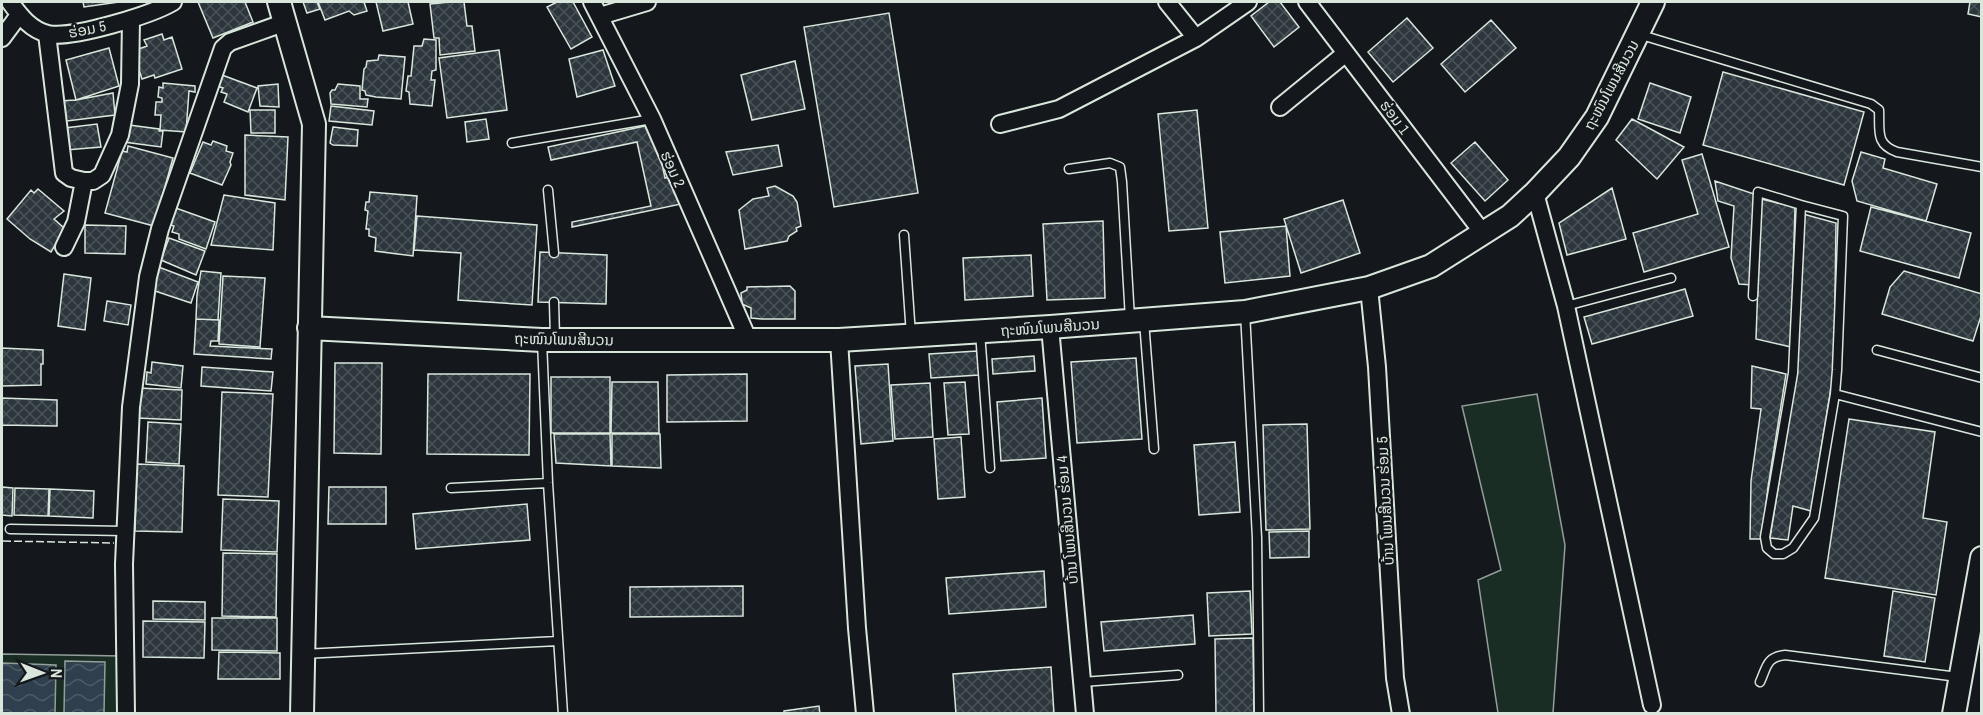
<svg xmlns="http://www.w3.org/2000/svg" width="1983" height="715" viewBox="0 0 1983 715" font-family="'Archivo Narrow','Noto Sans Lao',sans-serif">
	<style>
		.park { fill: #1a2d24; stroke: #939e99; stroke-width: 1.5 }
		.water { fill: url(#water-waves); stroke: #939e99; stroke-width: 1.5 }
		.building { fill: url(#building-cross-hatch); stroke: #d8e6dc; stroke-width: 1.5 }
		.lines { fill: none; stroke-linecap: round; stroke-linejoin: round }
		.lane-casing { stroke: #d8e6dc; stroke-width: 11 }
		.street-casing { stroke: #d8e6dc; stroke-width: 20 }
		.secondary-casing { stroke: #d8e6dc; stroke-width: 26 }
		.lane { stroke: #14181c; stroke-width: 8 }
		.street { stroke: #14181c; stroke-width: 16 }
		.secondary { stroke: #14181c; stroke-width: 22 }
		.fence { stroke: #d8e6dc; stroke-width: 1.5; stroke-dasharray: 8 3; stroke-linecap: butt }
		.labels { text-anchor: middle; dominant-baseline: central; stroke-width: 4.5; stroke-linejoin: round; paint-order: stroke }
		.street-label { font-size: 15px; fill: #d8e6dc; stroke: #14181c }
	</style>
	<defs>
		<pattern id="water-waves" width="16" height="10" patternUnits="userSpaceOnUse" patternTransform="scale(1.5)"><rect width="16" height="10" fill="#2f3f4d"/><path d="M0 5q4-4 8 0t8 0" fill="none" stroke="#4c5b66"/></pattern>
		<pattern id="building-cross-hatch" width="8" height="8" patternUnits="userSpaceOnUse" patternTransform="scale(1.5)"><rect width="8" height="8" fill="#2c363c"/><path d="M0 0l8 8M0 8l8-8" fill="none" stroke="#4a5358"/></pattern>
	</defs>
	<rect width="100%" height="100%" fill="#14181c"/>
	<path class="park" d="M1537,394L1565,545L1553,713H1498L1478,580L1501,570L1462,406Z
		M2,654L122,656L123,713L2,714Z"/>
	<path class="water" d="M65,661L105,662L104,713H64Z
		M2,663L56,665L55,713H2Z"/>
	<path class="building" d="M83,2H119L84,7Z
		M198,2H245L253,22L213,38Z
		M303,2H317L320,9L307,13Z
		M318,2H364L367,11L354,15L349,11L325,20Z
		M376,2H408L413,24L383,31Z
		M450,2H464L467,26H472L475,51L440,55L439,38H434L430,4Z
		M557,2H573L592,37L571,49L547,7Z
		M1269,2H1280L1299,27L1274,47L1251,16Z
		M1970,2H1982V17L1968,14Z
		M889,13L918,193L834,207L804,27Z
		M1407,18L1433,48L1393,82L1368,52Z
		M1491,20L1516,48L1465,92L1441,64Z
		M162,34L164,40L172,37L182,69L155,78L154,75L142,79L133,51L147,46L144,40Z
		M424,39L436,40V70L432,71L431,80H435L432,106L410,104L409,92L406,91L408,76H411L414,46H422Z
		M109,48L119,86L76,100L66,60Z
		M499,50L507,110L447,118L439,58Z
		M603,50L615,86L577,97L569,59Z
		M379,55L405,57L401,99L376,97L366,95L365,91L362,90L364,69L366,67L367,61L378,60Z
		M795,61L805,109L752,120L741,75Z
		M1723,72L1864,112L1844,185L1703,145Z
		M222,75L257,88L248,112L224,102L227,94L221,92L223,88L217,86Z
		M163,83L195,86V92L189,91L186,132L160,130L161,115H155L156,102H162V98L158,97L159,87L163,88Z
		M1650,83L1691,97L1680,133L1638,119Z
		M278,84L279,107L260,106L258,86Z
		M338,84L360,86V99H368L367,107L331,104L330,93L332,90H335Z
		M113,93L115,115L59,122V101L76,100Z
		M331,106L374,111L372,125L329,121Z
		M250,110H275V133H251Z
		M1197,110L1208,228L1169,231L1158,114Z
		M486,119L489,139L467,142L465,122Z
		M1632,119L1684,147L1657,179L1616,140Z
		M97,124L101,147L66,150L65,128Z
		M654,124L665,178L675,176L681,204L572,227V222L651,206L637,142L551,160L548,147Z
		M129,125L159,129V131H163L161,147L124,142Z
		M333,127L358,130L357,146L333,145L330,143Z
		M245,135L288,137L285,200L245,195Z
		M213,141L227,146L226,151L233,153L230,162L231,165L222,185L190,173L203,142L211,145Z
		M1475,142L1508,180L1485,201L1451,163Z
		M778,145L782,166L733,175L726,152Z
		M128,146L173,158L154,226L105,213L122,151L127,152Z
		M1861,152L1885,159L1883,168L1937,184L1926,221L1857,201L1852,181Z
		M1702,154L1729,247L1644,272L1633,233L1698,214L1682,160Z
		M1715,181L1754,194L1752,285L1739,284L1731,258L1734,206L1718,201Z
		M775,186L793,196L797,202L801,226L796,228L797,231L789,236L787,241L745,249L739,210L753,199L769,196L767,188Z
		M1612,188L1626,239L1567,255L1559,223Z
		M38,189L64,211L54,219L65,229L51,252L30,239L7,219L31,190L34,193Z
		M370,192L417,196L413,256L375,251L376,238L369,236V229H366L368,211L365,210L366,202H369Z
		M224,195L275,203L273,250L211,245Z
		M1761,199L1795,207L1791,347L1756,339Z
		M1343,200L1360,253L1301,273L1284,219Z
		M170,206L215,222L206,249L179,239V234L172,232L174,226L164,223Z
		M1871,207L1971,233L1959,278L1860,251Z
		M1803,214L1836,223L1834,369L1811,511L1793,506L1788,540L1770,538L1797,371Z
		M417,216L537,225L532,305L458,300L461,253L414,250Z
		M1103,221L1105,298L1047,300L1043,224Z
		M85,225L126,226L125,254L85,253Z
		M1286,226L1290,276L1225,283L1220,232Z
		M169,238L205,251L196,275L161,260Z
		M540,252L607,255L606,304L538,302Z
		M1031,255L1033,296L965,300L963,258Z
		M156,266L198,282L191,303L149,289Z
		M201,271L221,273L218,320L196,319L197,295Z
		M1904,271L1982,294V313L1973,341L1882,314L1890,287Z
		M64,274L91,278L85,330L58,326Z
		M223,276L265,278L260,347L219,344Z
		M790,286L795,291V319H762L751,318V308L742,304L741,293L747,290V287Z
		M1685,289L1693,316L1592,344L1584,317Z
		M107,301L131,305L128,325L104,321Z
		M196,319L219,320L218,341H211L210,346L272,349L271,359L194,354Z
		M2,348L43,350V364H41V385L2,386Z
		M977,351L979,375L931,378L929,354Z
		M1034,356L1035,371L993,374L992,359Z
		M1136,358L1142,439L1077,443L1071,362Z
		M152,362L183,366L181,388L146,384L147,372L151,373Z
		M335,363H382L381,454L334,453Z
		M888,364L893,441L861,444L855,366Z
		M1752,366L1786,374L1768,487L1762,539H1750L1751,481L1761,409L1751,408Z
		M202,367L273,372L271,391L201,386Z
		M428,374H530L529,455L427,454Z
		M747,374V421L667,422V375Z
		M551,377H610V433H551Z
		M612,382H658L659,433H611Z
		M965,382L969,434L948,435L944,383Z
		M930,383L933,437L895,439L891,385Z
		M138,388L182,390L181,420L137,418Z
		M222,392L273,394L268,497L218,495Z
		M2,398L57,400V426L2,425V434Z
		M1042,398L1046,458L1001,461L997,402Z
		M1849,419L1935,432L1923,518L1947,522L1936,595L1825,578Z
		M148,422L181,424L179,464L146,462Z
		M1307,424L1310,529L1266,530L1263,425Z
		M554,434H610L611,466L556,463Z
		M612,434H660L661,468L612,466Z
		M961,437L965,497L938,499L934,439Z
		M1235,442L1240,512L1199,515L1194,445Z
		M137,464L184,466L182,532L135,531Z
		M2,487L13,488L12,516L2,515Z
		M329,487H386V524H328Z
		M15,488L49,489L48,516L14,515Z
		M50,489L94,491L93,518L49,516Z
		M223,499L279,501L277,552L221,550Z
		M527,504L530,540L416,549L413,514Z
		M1309,531V557L1270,558L1269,532Z
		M223,553L277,554L276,617L222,616Z
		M1044,571L1046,607L949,614L946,578Z
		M743,586V616L630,617V587Z
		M1250,591L1252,634L1209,636L1207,593Z
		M1893,591L1935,598L1925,662L1884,656Z
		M153,601L205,602V620L153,619Z
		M1193,615L1195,644L1104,651L1101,622Z
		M212,618H277V651L212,650Z
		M143,621L205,622L204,658L143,657Z
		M1253,638L1254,714H1216L1215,639Z
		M219,652L280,653V679H218Z
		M1051,667L1054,714H956L953,674Z
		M819,706L820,714H784V711Z"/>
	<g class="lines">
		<g class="lane-casing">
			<path id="lane" d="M1638,34L1871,104L1879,110C1880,131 1875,144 1897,152L1982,167
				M512,143L652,119
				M1069,169L1110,163L1120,167L1122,182L1130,319
				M548,190L554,253
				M904,235L911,335
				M1753,296L1758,192L1801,205L1793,373L1765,537L1767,548L1774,554H1783L1793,548L1814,518L1835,394L1837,370L1843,216L1801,205
				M554,302L555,338
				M1566,306L1671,278
				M1245,312L1257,538L1259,714
				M1144,321L1154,449
				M980,332L990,468
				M542,341L548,483L563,714
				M1877,350L1982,378
				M1835,394L1982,432
				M451,488L548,483
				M10,529L125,531
				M303,654L558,641
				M1082,682L1178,675
				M1760,682C1767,667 1766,657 1785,655L1958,677"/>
		</g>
		<g class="street-casing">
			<path id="street" d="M10,2C20,16 31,30 48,34C72,39 151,15 173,2
				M592,2L652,119L748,339
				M1167,2L1196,38
				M1307,2L1483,233
				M600,16L647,2
				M47,34L64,173L71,178L84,181H93L102,175L120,135L130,84L131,19
				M2,38L19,15
				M1280,107L1346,53
				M1000,124L1059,109L1196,38L1248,2
				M1535,193L1566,306L1652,705
				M64,247L76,222L84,181
				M1369,288L1377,367L1395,678L1401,714
				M1050,327L1085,714
				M839,340L857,628L865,714
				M126,714L124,564L131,407L148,277L160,229L223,48L230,42L286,22"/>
		</g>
		<g class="secondary-casing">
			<path id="secondary" d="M279,2L314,124L302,714
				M309,328L542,340H839L1050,327L1245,312L1369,288L1431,266L1510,216L1535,193L1569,157L1597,117L1653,2
				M1954,714L1982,558"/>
		</g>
		<use href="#lane" class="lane"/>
		<use href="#street" class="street"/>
		<use href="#secondary" class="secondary"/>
		<path class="fence" d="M3,541L114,543"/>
	</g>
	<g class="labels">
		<g class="street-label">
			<text transform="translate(87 29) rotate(-11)">ຮ່ອມ 5</text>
			<text transform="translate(1611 85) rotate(-62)">ຖະໜົນໂພນສີນວນ</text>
			<text transform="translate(1395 117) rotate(53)">ຮ່ອມ 1</text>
			<text transform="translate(673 169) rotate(66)">ຮ່ອມ 2</text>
			<text transform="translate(1050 327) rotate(-4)">ຖະໜົນໂພນສີນວນ</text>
			<text transform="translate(564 339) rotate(1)">ຖະໜົນໂພນສີນວນ</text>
			<text transform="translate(1385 501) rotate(-93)">ບ້ານ ໂພນສີນວນ ຮ່ອມ 5</text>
			<text transform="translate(1067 520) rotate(-95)">ບ້ານ ໂພນສີນວນ ຮ່ອມ 4</text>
		</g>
	</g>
	<rect width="1983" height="715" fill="none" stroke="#d8e6dc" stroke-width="6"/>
	<g transform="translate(42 673) rotate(91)" stroke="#14181c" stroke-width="4.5" paint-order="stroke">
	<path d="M0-4.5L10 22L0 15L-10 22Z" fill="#d8e6dc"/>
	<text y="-9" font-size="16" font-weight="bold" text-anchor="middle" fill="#d8e6dc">N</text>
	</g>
</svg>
